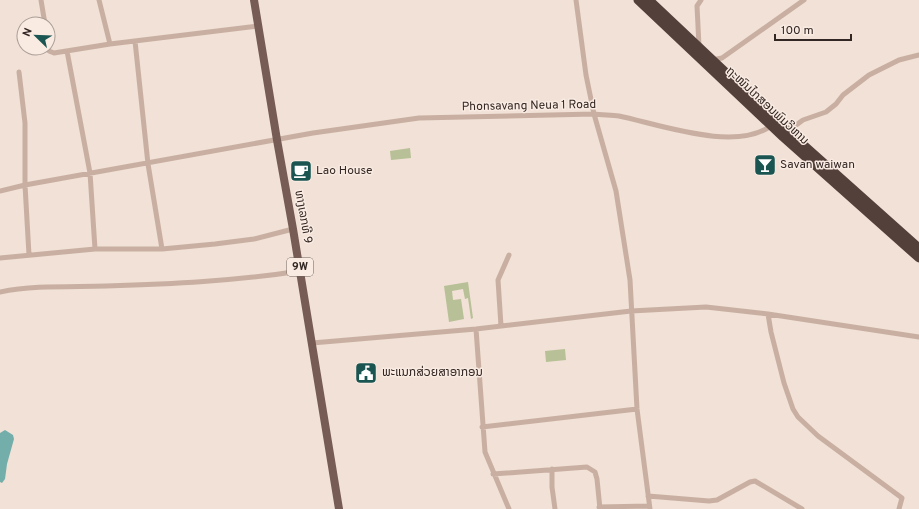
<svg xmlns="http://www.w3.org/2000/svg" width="919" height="509" viewBox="0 0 919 509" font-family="Overpass,'Noto Sans Lao',sans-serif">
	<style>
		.green { fill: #b7c096 }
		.water { fill: #74aeaa }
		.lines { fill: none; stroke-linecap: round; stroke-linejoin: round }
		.street { stroke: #c9afa2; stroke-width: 5 }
		.primary { stroke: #765c55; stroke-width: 8 }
		.highway { stroke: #54403b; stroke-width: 9 }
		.labels { text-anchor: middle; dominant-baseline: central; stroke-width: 3; stroke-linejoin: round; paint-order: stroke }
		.shield { fill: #f9ebe2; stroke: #6e625d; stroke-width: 1 }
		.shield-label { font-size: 11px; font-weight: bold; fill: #332724 }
		.street-label { font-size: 12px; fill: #332724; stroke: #f9ebe2 }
		.poi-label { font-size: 12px; fill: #332724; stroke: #f9ebe2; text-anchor: start }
	</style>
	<rect width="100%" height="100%" fill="#f1e1d6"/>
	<path class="green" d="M410,148L411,158L391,160L390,151Z
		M468,282L473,318L471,319L468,298L465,299L463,289L452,291L453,300L461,299L464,319L449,322L444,286Z
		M565,349L566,360L546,362L545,351Z"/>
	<path class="water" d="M5,430L13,435L14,439L7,464L5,479L2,483L0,482V433Z"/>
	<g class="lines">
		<path class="street" d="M41,0L45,24
			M99,0L110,44
			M576,0L586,75L594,114L616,191L630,280L637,409L650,509
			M135,41L148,164L162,249
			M48,44L49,51L54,53L110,44L258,26
			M699,46L697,6L701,0
			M67,51L90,173L95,249
			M712,60L722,58L804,0
			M19,72L25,123V185L29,255
			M788,131L803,120L826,112L836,104L843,95L869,75L899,60L919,55
			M0,191L25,185L313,133L419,118L594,114C602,115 611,115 619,116C658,124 737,153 772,125
			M0,258L95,249H162L215,244L254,239L293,229
			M0,292C34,285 71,287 106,286C171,284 236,281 300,271
			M768,314L771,332L784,383L793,409L798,417L818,436L902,498L899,509
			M501,326L498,280L509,255
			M476,329L485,452L509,509
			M312,343L476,329L631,311L706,307L768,314L919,337
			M482,427L637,409
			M552,469V487L555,509
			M493,474L587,467L595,472L597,479L600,509
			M648,496L709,501L717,500L750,482L755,481L802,509
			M599,507L649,506"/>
		<path class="primary" d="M254,0L277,140L293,229L339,509"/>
		<path class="highway" d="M638,0L783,137L919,258
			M649,0L788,131L919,248"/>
	</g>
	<defs>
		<g id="bar-square" transform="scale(1.15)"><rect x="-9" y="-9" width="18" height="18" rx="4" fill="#1a5552" stroke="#f9ebe2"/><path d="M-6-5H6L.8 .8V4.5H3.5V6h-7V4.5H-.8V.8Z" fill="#fff"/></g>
		<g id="cafe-square" transform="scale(1.15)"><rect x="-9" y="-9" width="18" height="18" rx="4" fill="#1a5552" stroke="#f9ebe2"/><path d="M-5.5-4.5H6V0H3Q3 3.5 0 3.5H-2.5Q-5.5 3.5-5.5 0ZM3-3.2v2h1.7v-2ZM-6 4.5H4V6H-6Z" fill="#fff"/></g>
		<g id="civic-square" transform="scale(1.15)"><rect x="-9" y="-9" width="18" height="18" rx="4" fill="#1a5552" stroke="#f9ebe2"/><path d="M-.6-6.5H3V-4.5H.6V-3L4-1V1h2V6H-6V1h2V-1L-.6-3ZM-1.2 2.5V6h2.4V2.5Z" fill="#fff"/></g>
	</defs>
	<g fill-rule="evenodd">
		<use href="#bar-square" x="765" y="165"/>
		<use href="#cafe-square" x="301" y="171"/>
		<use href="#civic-square" x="366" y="373"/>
	</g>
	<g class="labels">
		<rect class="shield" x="287" y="258" width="26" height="18" rx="3"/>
		<g class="shield-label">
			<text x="300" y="267">9W</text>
		</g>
		<g class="street-label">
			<text transform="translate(529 106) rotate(-1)">Phonsavang Neua 1 Road</text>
			<text transform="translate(767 106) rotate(43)">ຖະໜົນໄກສອນພົມວິຫານ</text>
			<text transform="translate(303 217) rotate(80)">ທາງເລກທີ 9</text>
		</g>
		<g class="poi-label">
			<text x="780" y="165">Savan waiwan</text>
			<text x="316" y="171">Lao House</text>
			<text x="382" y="373">ພະແນກສ່ວຍສາອາກອນ</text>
		</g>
	</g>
	<g transform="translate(36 36) rotate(293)"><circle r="19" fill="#f9ebe2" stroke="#aa9d96"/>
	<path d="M0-3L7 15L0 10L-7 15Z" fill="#1a5552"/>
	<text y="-6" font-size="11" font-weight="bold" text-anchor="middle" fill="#332724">N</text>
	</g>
	<path d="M775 34v6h76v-6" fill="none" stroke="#332724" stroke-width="2"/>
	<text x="781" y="34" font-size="12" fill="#332724" stroke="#f9ebe2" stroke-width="3" paint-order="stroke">100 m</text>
</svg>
